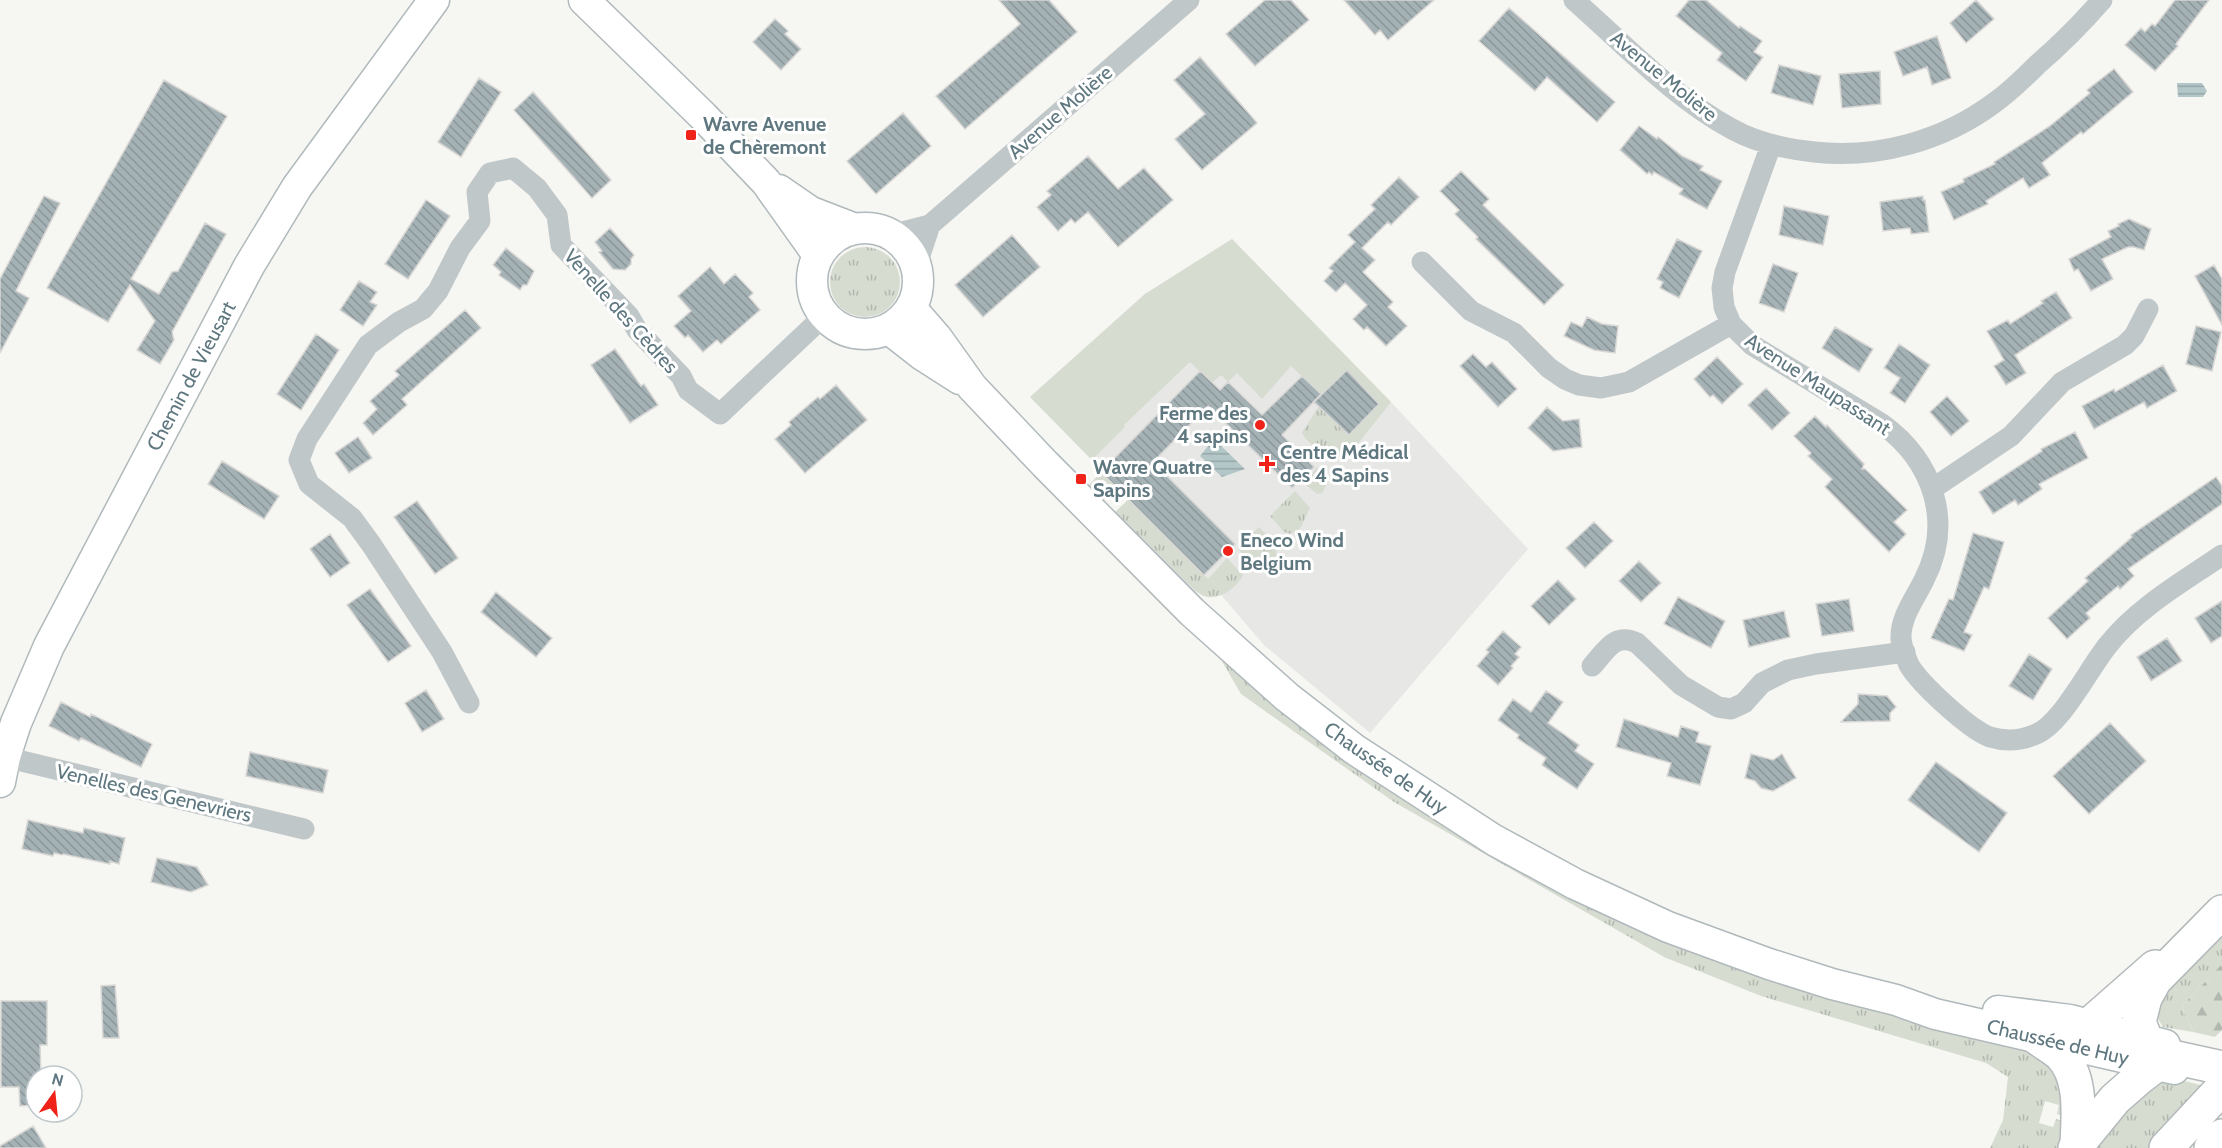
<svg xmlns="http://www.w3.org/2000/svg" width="2222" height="1148" viewBox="0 0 2222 1148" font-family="Cabin,sans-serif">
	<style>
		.built { fill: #e7e7e6 }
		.grass { fill: url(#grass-tufts) }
		.forest { fill: url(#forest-firs) }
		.garden { fill: #d7dcd1 }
		.water { fill: url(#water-rules) }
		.building { fill: url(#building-back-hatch); stroke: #d8d7d5; stroke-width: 1.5 }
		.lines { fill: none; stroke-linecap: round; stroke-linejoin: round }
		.secondary-casing { stroke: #b0b9bc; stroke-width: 33 }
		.highway-casing { stroke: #b3b9bb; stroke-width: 36 }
		.street { stroke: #c0c7c9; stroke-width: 21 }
		.secondary { stroke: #fff; stroke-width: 30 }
		.highway { stroke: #fff; stroke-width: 33 }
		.poi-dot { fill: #ef2319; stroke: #fff; stroke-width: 2 }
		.labels { text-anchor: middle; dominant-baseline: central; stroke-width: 6; stroke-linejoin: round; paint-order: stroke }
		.street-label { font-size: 20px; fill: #5f7880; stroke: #fff }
		.poi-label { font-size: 20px; font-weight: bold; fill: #5f7880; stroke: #fff; text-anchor: start }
	</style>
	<defs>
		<pattern id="grass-tufts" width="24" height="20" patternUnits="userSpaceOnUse" patternTransform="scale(1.5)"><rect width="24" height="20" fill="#d7dcd1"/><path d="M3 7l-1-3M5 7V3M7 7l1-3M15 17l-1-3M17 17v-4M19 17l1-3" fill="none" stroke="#b2b7af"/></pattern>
		<pattern id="forest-firs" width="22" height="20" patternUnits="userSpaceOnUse" patternTransform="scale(1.5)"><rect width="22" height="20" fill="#d7dcd1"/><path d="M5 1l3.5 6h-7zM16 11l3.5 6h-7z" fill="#b2b7af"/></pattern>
		<pattern id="water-rules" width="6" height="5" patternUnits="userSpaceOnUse" patternTransform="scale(1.5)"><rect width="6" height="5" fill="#b4c7c8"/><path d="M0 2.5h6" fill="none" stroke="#96a6a8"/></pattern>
		<pattern id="building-back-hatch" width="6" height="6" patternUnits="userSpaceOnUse" patternTransform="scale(1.5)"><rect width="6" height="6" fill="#a5b2b5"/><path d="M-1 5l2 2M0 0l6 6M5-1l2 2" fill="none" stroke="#8a9698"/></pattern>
	</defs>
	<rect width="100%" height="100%" fill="#f6f6f2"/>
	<path class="built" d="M1232,239L1391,402L1528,549L1370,733L1264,645L1204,575L1030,397L1145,294Z"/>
	<path class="grass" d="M830 282a35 35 0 1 1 70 0a35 35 0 1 1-70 0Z
		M1319,406L1346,433L1323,456L1305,438L1302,433Z
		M1317,467L1326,476L1328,482L1322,493L1317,494L1304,483Z
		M1101,472L1117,487L1103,501L1088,486Z
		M1295,491L1310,508L1300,529L1291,534L1284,532L1270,516Z
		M1129,499L1208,579L1227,558L1243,575C1238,586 1222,599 1208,597C1204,597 1199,593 1195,591L1114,513Z
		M1259,527C1267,535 1287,553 1270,563C1266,565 1260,567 1256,566C1249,564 1243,554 1238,549Z
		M1216,651L1480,843L1986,1031L2052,1061L2071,1118L2057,1114L2059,1105L2045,1101L2039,1123L2053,1127L2056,1119L2070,1123L2066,1133L2057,1148H1990L2003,1120L2008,1077L1986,1063L1761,996L1664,957L1394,802L1241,694Z
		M2222,931V964L2182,1006L2193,1032L2163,1027L2155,1014L2157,998Z
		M2222,1060V1070L2150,1148H2094L2138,1091L2162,1081L2176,1079L2201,1085Z"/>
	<path class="forest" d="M2222,964V1030L2215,1037L2193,1032L2182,1006Z"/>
	<path class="garden" d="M1232,239L1391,402L1346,459C1337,462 1331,462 1323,456L1346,433L1349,435L1379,404L1347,370L1321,394L1291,366L1262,399L1237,373L1228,382L1221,375L1212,383L1190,362L1124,425L1125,427L1092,460L1030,397L1145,294Z"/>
	<path class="water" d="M2177,83H2202L2207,91L2203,97H2178Z
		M1214,439L1245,469L1222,477L1200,456Z"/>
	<path class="building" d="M999,0H1049L1077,32L965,129L936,96L1020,24Z
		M1265,0H1291L1309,20L1255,66L1226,34Z
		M1344,0H1434L1388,40L1380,30L1375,35Z
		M1689,0H1706L1739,28L1740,26L1762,41L1754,52L1763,57L1746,81L1717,60L1722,53L1676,16Z
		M1976,0L1994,19L1966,43L1950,23Z
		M2175,0H2209L2176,44L2178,46L2155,71L2125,45L2141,28L2145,32L2152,24L2155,26Z
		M1509,8L1615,102L1597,122L1547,77L1535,91L1479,41Z
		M775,19L788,31L785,34L801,49L781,70L753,42Z
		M1937,36L1951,78L1932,85L1927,67L1903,76L1894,52Z
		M1200,57L1257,123L1202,170L1175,139L1205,114L1174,80Z
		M1779,65L1821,76L1813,105L1771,93Z
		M2114,69L2133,92L2083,134L2081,132L2042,163L2050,175L2029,188L2023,178L1986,201L1988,204L1954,220L1941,192L1964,182L1963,179L1995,164L1994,162L2050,126L2090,93L2087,90Z
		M1880,71L1881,104L1842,108L1839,74Z
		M479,78L501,92L461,157L438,142Z
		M164,80L227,116L131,279L159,294L172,272L178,271L205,223L226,234L172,332L174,340L160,364L137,350L155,321L130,285L108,322L47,288Z
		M533,92L611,180L592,198L514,110Z
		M903,113L931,146L876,194L847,161Z
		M1639,126L1657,139L1658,137L1682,156L1703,166L1700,170L1722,181L1707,209L1679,194L1683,189L1654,172L1652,175L1649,172L1647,174L1620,150Z
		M1088,156L1118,189L1144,168L1173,200L1118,247L1088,212L1075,223L1071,219L1058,231L1037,207L1051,195L1047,191Z
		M1461,171L1489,199L1483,205L1564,285L1544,305L1476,239L1478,237L1455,214L1459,210L1440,191Z
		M1399,177L1419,197L1391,225L1388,222L1362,248L1375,260L1363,272L1393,302L1388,307L1407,326L1386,346L1367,327L1364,330L1353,319L1367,305L1345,283L1336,292L1324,281L1333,271L1329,268L1355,242L1348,235L1375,209L1371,205Z
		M44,196L60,203L16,291L29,298L0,353V279Z
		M1923,196V200H1925L1929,232L1911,234L1910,228L1883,231L1880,202Z
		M426,200L450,216L408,279L385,264Z
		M1784,206L1829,216L1823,245L1779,235Z
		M2129,219L2151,229L2144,250L2134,247H2128L2102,259L2113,279L2091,291L2078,269L2074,271L2069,259L2111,237L2108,231L2119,226L2118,224Z
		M610,228L634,255L631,259V264L625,270L613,269L599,252L602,251L595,242Z
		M1012,235L1040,267L983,317L955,285Z
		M1677,239L1702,251L1679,298L1660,288L1663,282L1657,279Z
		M506,248L534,271L527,285H523L520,290L499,275L501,272L493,265Z
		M1773,264L1798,273L1784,312L1759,303Z
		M2214,265L2222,279V325L2195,276Z
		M710,267L724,284L735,274L753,293L749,297L760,310L721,344L717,340L703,352L688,335L685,338L674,326L691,311L678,296Z
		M359,281L377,292L370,302L377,305L363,326L340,310Z
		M2056,292L2072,318L2015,355L2026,373L2006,385L1994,366L2004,360L1987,331L2008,320L2010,324L2043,303L2041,301Z
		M465,310L481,328L402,399L407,405L373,435L363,423L377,409L370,401L399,375L395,371Z
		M1587,317L1602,324L1618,326L1615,353L1594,350L1564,336L1571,322L1582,327Z
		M2196,326L2221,332L2212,371L2186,364Z
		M1835,327L1873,349L1859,372L1822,348Z
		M316,334L339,350L301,410L277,394Z
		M1899,344L1930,365L1905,403L1890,393L1900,378L1884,368Z
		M615,349L641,386L644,384L658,405L630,423L591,365Z
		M1473,354L1486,367L1492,362L1517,389L1498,407L1460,366Z
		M1717,357L1743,384L1722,404L1713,395L1710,397L1694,379Z
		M2163,365L2177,391L2147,408L2144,402L2094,429L2082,406L2114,389L2115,392Z
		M1347,370L1379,404L1349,435L1314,402Z
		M1200,371L1220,390L1228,382L1262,415L1302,376L1321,394L1282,435L1314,467L1292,488L1208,406L1153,462L1235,544L1204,575L1101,472Z
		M836,385L867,420L805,473L775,439L791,425L789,422L818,397L820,399Z
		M1766,388L1790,413L1772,430L1748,405Z
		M1947,396L1969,421L1951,436L1930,412Z
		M1547,407L1563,421L1579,419L1582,447L1553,451L1528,428Z
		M1815,416L1826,427L1827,425L1864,464L1862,469H1865L1907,510L1894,522L1906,534L1889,552L1825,487L1832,479L1808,456L1811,453L1794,436Z
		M2075,432L2088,458L2039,484L2042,489L2018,505L2015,500L1993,514L1979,492L2042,451L2041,449Z
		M358,437L372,458L349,473L335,453Z
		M222,461L279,496L264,519L208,484Z
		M2216,477L2222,486V504L2128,569L2134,576L2120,589L2118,586L2086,613L2090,618L2067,639L2048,618L2088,581L2085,578L2132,537L2131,535Z
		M417,501L458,558L435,574L394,517Z
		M1594,522L1613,541L1585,568L1566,548Z
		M1973,533L2004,542L1989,589L1984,587L1964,632L1972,635L1964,651L1931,638L1949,599L1953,600Z
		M330,534L350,563L330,577L310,549Z
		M1639,561L1661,583L1641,602L1619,581Z
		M1558,580L1576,599L1549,625L1531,606Z
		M370,589L411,646L388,662L347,605Z
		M496,592L552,638L536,657L481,612Z
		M1678,597L1725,621L1711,648L1664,624Z
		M1849,599L1854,631L1822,636L1816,604Z
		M2222,601V636L2211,643L2195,618Z
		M1784,611L1790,637L1749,647L1743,620Z
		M1503,631L1521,647L1515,654L1519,657L1511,666L1513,668L1498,685L1477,666L1489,652L1486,650Z
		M2167,638L2182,661L2151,681L2137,657Z
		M2029,654L2052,669L2033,700L2009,686Z
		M426,690L444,719L422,732L405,703Z
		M1546,691L1563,702L1548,723L1579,745L1575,751L1594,764L1577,789L1542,765L1546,758L1517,738L1519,735L1498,720L1513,699L1531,712Z
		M1858,694L1887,696L1896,707L1890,713V721L1841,722L1858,704Z
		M61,702L90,717L91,714L152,744L141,767L81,738L79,741L49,726Z
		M1624,719L1678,737L1681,726L1699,732L1696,742L1711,746L1700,785L1667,776L1671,763L1616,747Z
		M2110,723L2146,761L2089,814L2053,776Z
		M250,752L328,770L323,793L246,776Z
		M1751,754L1773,760L1782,754L1796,778L1773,791L1761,788L1755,781L1745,778Z
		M1936,762L2007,813L1979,852L1908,800Z
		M28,820L83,833L84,828L125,838L119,864L110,861V864L63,854L62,855L54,853L53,856L22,849Z
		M157,858L197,867L208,885L191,892L151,882Z
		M115,985L119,1038H103L101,986Z
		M1,1001H47V1045H40L41,1076H36V1105L20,1106L19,1087H1Z
		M33,1126L46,1148H0V1146Z"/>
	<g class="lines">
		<g class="secondary-casing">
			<path id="secondary" d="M584,0L703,116L766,182L818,255
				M779,190L811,212L855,229
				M812 281a53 53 0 1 1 106 0a53 53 0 1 1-106 0Z
				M911,308L937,338L972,387L1045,464L1192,612L1287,697L1354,749L1494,840L1575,884L1668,927L1769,964L1832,984L1896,1000L1935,1014L2174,1069
				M889,329L921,354L960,379
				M0,782L5,757L16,723L49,646L249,266L297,187L434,0
				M1998,1011L2070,1020L2165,1045"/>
		</g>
		<g class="highway-casing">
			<path id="highway" d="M2089,1025L2155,967
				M2036,1037C2044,1043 2053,1048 2060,1054C2083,1077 2078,1116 2077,1145
				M2156,1065L2139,1022L2145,998L2155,980L2222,912
				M2075,1148L2115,1099L2139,1078L2168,1056L2222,1068
				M2166,1148L2222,1088
				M2211,1148L2222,1136"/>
		</g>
		<path class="street" d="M1574,0C1624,44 1673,97 1732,129C1757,143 1786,149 1814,152C1877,159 1943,141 1994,103C2010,92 2024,78 2038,64C2061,44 2082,23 2102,0
			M1771,145L1725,272L1722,288L1724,307L1731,324L1752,345L1882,424C1933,461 1954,522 1924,580C1915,599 1900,617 1901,639C1902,646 1906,658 1909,665C1920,684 1970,730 1990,737C2006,742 2019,741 2034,735C2061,726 2089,668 2108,645C2138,607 2183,582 2222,555
			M891,235L930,225L1189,0
			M1422,262L1471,311L1514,333L1549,368L1565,379L1579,385L1601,388L1629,382L1731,324
			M916,267L930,225
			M1932,489L2011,436L2062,382L2125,345L2134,336L2148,309
			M1592,666C1606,651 1614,632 1637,643L1681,685L1718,707L1731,709L1744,703L1762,683L1788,670L1816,664L1905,652
			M469,703L442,652L371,544L352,518L309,484L299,460L307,439L368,345L399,322L423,309L438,291L460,248L480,221L477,192L490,173L513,168L537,188L557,215L561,245L629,316L637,330L681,376L688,390L720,414L824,316
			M0,760L5,757L304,829"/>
		<use href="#secondary" class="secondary"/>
		<use href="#highway" class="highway"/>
	</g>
	<g class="poi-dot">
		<rect x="685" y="129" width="12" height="12" rx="3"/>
		<circle cx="1260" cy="425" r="6"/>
		<path d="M1264 455h6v6h6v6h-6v6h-6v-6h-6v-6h6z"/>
		<rect x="1075" y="473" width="12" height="12" rx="3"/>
		<circle cx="1228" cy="551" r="6"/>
	</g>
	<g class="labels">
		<g class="street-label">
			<text transform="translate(1664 76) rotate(39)">Avenue Molière</text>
			<text transform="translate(1060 112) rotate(-41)">Avenue Molière</text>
			<text transform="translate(621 311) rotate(48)">Venelle des Cèdres</text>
			<text transform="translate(191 376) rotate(-62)">Chemin de Vieusart</text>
			<text transform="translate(1818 384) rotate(33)">Avenue Maupassant</text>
			<text transform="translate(1386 768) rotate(35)">Chaussée de Huy</text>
			<text transform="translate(154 793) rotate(13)">Venelles des Genevriers</text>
			<text transform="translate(2058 1042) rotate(13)">Chaussée de Huy</text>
		</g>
		<g class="poi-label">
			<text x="703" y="124">Wavre Avenue<tspan x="703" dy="23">de Chèremont</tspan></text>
			<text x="1248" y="413" text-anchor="end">Ferme des<tspan x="1248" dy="23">4 sapins</tspan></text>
			<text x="1280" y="452">Centre Médical<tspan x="1280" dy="23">des 4 Sapins</tspan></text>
			<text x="1093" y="467">Wavre Quatre<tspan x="1093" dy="23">Sapins</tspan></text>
			<text x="1240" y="540">Eneco Wind<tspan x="1240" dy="23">Belgium</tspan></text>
		</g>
	</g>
	<g transform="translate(54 1094) rotate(15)"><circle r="28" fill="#ffffff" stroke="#bfc9cc" stroke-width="1.5"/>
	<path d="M0-4.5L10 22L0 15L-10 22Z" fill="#ef2319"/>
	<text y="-9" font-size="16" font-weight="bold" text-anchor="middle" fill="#5f7880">N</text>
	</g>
</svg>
